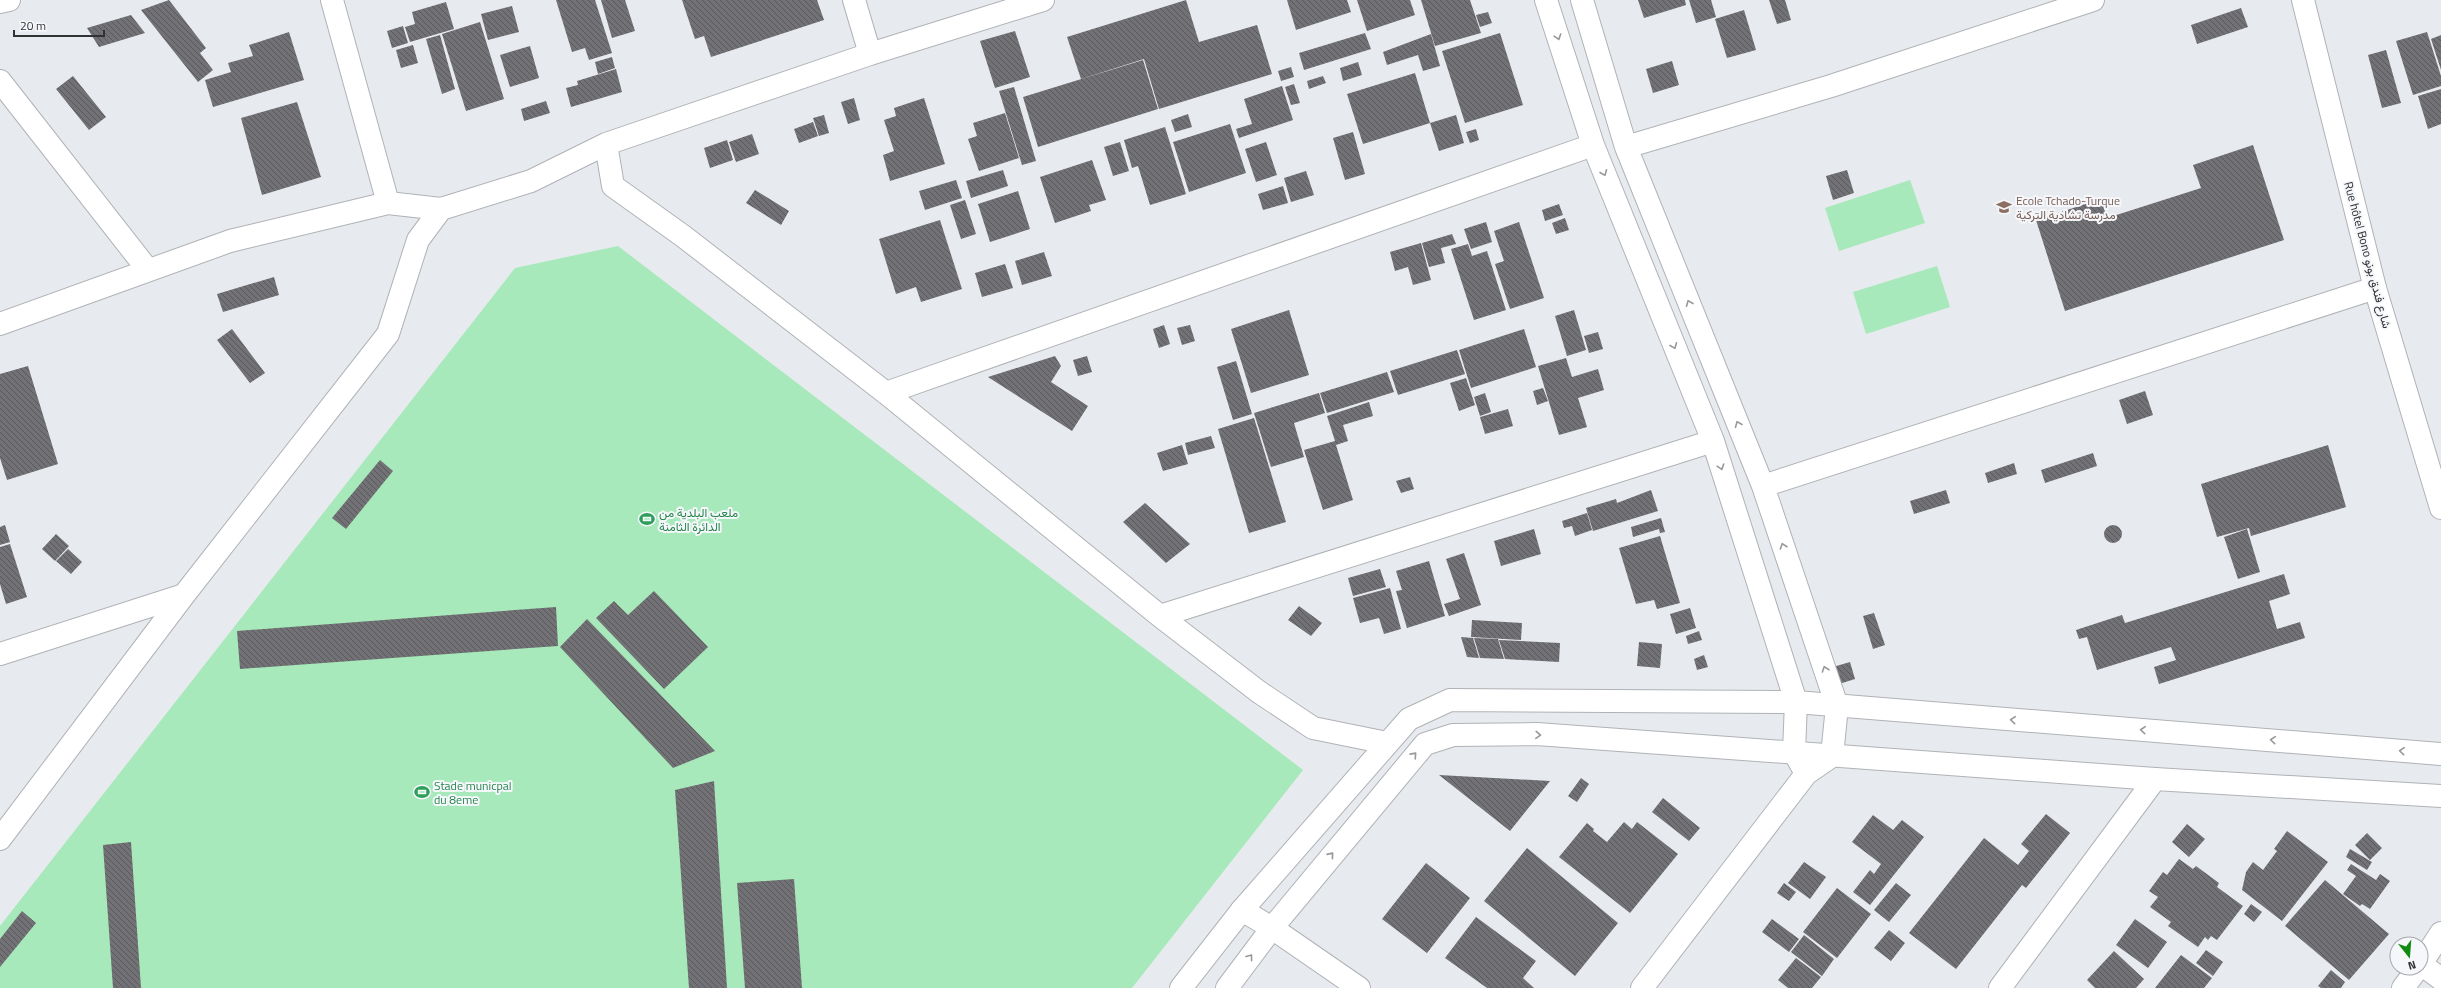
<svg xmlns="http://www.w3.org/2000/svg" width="2441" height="988" viewBox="0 0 2441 988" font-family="'Titillium Web',Vazirmatn,sans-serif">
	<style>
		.pitch { fill: #a7e9ba }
		.building { fill: url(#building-back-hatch) }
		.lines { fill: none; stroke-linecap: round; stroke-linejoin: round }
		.street-casing { stroke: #b0b2b6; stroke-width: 24 }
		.secondary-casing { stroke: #b0b2b6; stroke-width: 24 }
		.street { stroke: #fff; stroke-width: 22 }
		.secondary { stroke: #fff; stroke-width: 22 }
		.oneway { stroke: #989899 }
		.labels { text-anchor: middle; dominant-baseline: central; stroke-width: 4; stroke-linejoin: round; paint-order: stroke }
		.education-label { font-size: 12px; fill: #785e54; stroke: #f5f7fb; text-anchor: start }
		.street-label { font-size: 12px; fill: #313233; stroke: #f5f7fb }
		.leisure-label { font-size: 12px; fill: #27864d; stroke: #f5f7fb; text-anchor: start }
	</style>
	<defs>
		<pattern id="building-back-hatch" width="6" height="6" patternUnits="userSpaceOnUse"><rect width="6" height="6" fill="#727276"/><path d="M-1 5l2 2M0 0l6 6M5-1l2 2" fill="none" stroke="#59595c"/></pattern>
	</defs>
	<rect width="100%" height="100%" fill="#e7eaee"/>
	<path class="pitch" d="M1910,180L1925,223L1839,251L1825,208Z
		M618,246L1303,770L1132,988H0V926L515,268Z
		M1937,266L1950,307L1866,334L1853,292Z"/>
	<path class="building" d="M169,0L206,48L200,53L213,70L198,82L141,10Z
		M556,0H595L612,53L589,60L585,48L572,52Z
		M601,0H625L635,31L612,38Z
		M682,0H817L824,20L711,57L704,36L695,39Z
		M1186,0L1199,42L1257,25L1272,74L1159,109L1144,59L1081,79L1067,37Z
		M1287,0H1347L1351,12L1296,30Z
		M1357,0H1410L1415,15L1367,31Z
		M1421,0H1470L1481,33L1435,46Z
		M1638,0H1685L1686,5L1644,18Z
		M1689,0H1711L1716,17L1696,23Z
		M1769,0H1785L1791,20L1777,24Z
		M446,2L454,29L410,42L405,27L415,24L412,12Z
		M512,6L519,32L488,40L481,14Z
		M2241,8L2248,27L2197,44L2191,25Z
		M1744,10L1756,50L1727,58L1715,19Z
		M1488,12L1492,23L1480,27L1476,15Z
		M131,15L145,33L99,47L87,28Z
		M480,22L504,99L466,111L442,34Z
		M403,26L408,43L392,48L387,31Z
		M1015,31L1030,77L995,88L980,41Z
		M289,32L304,80L213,107L205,80L231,72L228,63L253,56L249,45Z
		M2427,32L2441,76V86L2413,95L2396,41Z
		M1365,33L1371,49L1304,70L1299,53Z
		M1500,33L1523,105L1465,123L1442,51Z
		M1431,34L1440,66L1423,71L1418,55L1387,65L1383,52Z
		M440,35L455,89L442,94L426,39Z
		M2441,35V70L2431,39Z
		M413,45L418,63L401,68L396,50Z
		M530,46L539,78L510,87L500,55Z
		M2386,50L2401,103L2382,108L2368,55Z
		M612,57L615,68L598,74L595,62Z
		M1143,60L1158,109L1038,147L1023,97Z
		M1672,61L1679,85L1653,93L1646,69Z
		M1358,62L1362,75L1343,81L1340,68Z
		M1291,67L1294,77L1281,81L1278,71Z
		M616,69L622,92L571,107L566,88L578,85L577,81Z
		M1415,73L1430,123L1456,115L1464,143L1439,151L1430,123L1363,144L1347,94Z
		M73,76L106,117L89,130L56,89Z
		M1323,76L1326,83L1309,89L1307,81Z
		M1294,84L1300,103L1291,105L1285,87Z
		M1282,86L1293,120L1239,138L1236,129L1252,124L1244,99Z
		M1014,87L1036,161L1022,165L999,91Z
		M2441,89V124L2428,129L2418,96Z
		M854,98L860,120L848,124L841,102Z
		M924,98L945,164L890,181L883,155L894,151L884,120L896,116L894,108Z
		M546,101L550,113L524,121L521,109Z
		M297,102L321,177L262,195L241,118Z
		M1005,113L1019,158L979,171L968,139L977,136L973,123Z
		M1188,114L1192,127L1175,132L1171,120Z
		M824,115L829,133L819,136L813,118Z
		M813,122L818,136L799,143L794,129Z
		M1230,124L1246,173L1189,192L1173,142Z
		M1165,127L1186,194L1150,205L1138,166L1132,168L1124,140Z
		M1476,129L1479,140L1470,143L1466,132Z
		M1353,132L1365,174L1345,180L1333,138Z
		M752,134L759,154L736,162L729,142Z
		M727,140L733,160L710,168L704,148Z
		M1120,142L1129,171L1113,176L1104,147Z
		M1266,142L1277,175L1256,182L1245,149Z
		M2253,145L2284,240L2065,311L2036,220L2101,199L2107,218L2201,188L2193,165Z
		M1092,160L1106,200L1089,205L1091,211L1055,223L1040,177Z
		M1003,170L1008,186L971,198L966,181Z
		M1847,170L1854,193L1833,200L1826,176Z
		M1306,171L1314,195L1291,202L1284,178Z
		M956,180L962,198L925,210L919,191Z
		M1283,186L1288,203L1263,210L1258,194Z
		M755,190L789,211L781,225L746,203Z
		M1018,191L1030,229L990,242L978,204Z
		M965,200L976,234L961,239L950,205Z
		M1559,204L1563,215L1545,221L1542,210Z
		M1565,218L1569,230L1556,234L1552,223Z
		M940,220L962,289L921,302L916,287L896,294L879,239Z
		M1486,222L1492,242L1471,249L1464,229Z
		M1519,222L1544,298L1510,309L1495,264L1504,261L1494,231Z
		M1452,234L1456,244L1441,248L1445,263L1429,267L1422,243Z
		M1421,243L1431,280L1413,285L1408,267L1395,271L1390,252Z
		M1468,244L1472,256L1487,251L1506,310L1474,320L1451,249Z
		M1044,252L1052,276L1022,285L1015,261Z
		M1005,264L1013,288L982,297L975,273Z
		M274,277L279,295L223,312L217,294Z
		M1289,310L1309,375L1251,393L1231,329Z
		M1574,310L1586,350L1567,356L1555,316Z
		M1164,325L1170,344L1159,348L1153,329Z
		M1190,325L1195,341L1182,345L1177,328Z
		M232,329L265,373L250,383L217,340Z
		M1524,329L1536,367L1471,388L1459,350Z
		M1598,332L1603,349L1589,353L1584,336Z
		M1457,350L1465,374L1398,395L1390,371Z
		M1055,356L1061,366L1051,382L1088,406L1072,431L988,377Z
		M1087,356L1092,372L1078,376L1073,360Z
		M1566,358L1572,377L1598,369L1604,390L1578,398L1587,427L1559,435L1538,366Z
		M1236,361L1252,414L1233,420L1217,367Z
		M28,366L58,464L7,480L0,458V374Z
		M1387,372L1394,392L1327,413L1320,393Z
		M1466,378L1475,405L1459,411L1450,383Z
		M1543,388L1548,401L1537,405L1533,391Z
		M2145,391L2153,415L2127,424L2119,400Z
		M1319,393L1325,413L1294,423L1304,457L1271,467L1254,413Z
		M1485,393L1491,412L1480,416L1474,397Z
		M1369,402L1373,416L1343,425L1348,441L1336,445L1353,500L1323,510L1304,450L1335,441L1327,416Z
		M1508,409L1513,426L1485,434L1480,417Z
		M1254,418L1286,522L1249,533L1218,429Z
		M1211,436L1215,448L1188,455L1185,443Z
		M1182,445L1188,464L1163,471L1157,453Z
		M2328,445L2346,507L2251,536L2249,528L2217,537L2201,484Z
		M2093,453L2097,466L2045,483L2041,470Z
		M380,460L393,471L346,529L332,518Z
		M2014,463L2017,474L1988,483L1985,473Z
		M1410,477L1414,489L1401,493L1396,481Z
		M1651,490L1658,511L1593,531L1586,508L1616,499L1617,503Z
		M1946,490L1950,503L1914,514L1910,501Z
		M1145,503L1190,544L1166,563L1123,522Z
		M1587,513L1592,530L1575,536L1572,526L1564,528L1562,521Z
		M1661,518L1665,532L1660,533L1659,529L1633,537L1631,527Z
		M2104 534a9 9 0 1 1 18 0a9 9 0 1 1-18 0Z
		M5,525L10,542L0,545V527Z
		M1534,529L1541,554L1501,566L1494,541Z
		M2247,529L2260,572L2238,579L2224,537Z
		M56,534L69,546L55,561L42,549Z
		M1660,536L1680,603L1657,609L1654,600L1636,604L1619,548Z
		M10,544L27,597L6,604L0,584V547Z
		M68,549L82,562L71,574L56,561Z
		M1464,553L1481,605L1449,616L1444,604L1460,599L1446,559Z
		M1429,561L1445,616L1407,628L1396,591L1402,590L1396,571Z
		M1380,569L1386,587L1353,596L1348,578Z
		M2284,574L2290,594L2269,601L2277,629L2300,622L2305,638L2159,684L2154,667L2176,660L2171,647L2097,670L2087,637L2079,639L2076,630L2122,615L2125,623Z
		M1390,588L1401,629L1384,634L1379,618L1360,623L1353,598Z
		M654,591L708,647L664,689L596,618L614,601L628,615Z
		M1299,606L1322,623L1311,636L1288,620Z
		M556,607L558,646L240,669L237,631Z
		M1690,608L1696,628L1676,634L1670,614Z
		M1874,613L1885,645L1873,649L1863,616Z
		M587,619L715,751L673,768L560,647Z
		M1472,620L1522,623L1521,640L1471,637Z
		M1699,631L1702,640L1688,644L1686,636Z
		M1461,637L1473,638L1479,658L1467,657Z
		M1474,638L1498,639L1504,659L1480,658Z
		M1499,640L1560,643L1559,662L1505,659Z
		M1639,642L1662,644L1660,668L1637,666Z
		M1704,655L1708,667L1697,670L1694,659Z
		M1850,662L1855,679L1839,684L1833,667Z
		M1439,775L1550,781L1510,831Z
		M1581,778L1589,784L1577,802L1568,796Z
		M714,781L727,988H689L675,790Z
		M1663,798L1700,828L1689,841L1652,812Z
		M2046,814L2070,833L2026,888L2022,885L1956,969L1909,933L1984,838L2018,865L2029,851L2021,844Z
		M1873,815L1893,830L1902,820L1924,837L1870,905L1853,892L1870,870L1874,874L1881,864L1852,842Z
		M1624,822L1632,829L1637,822L1678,854L1630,913L1559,857L1587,823L1594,829L1593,831L1607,842Z
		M2187,824L2205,839L2189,857L2172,842Z
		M2287,831L2328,862L2282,921L2242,890L2246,872L2253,862L2263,870L2277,851L2274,849Z
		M2367,833L2382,848L2370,860L2355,845Z
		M131,842L141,988H113L103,845Z
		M1527,848L1618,923L1575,976L1484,901Z
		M2350,849L2372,862L2367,870L2346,857Z
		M2179,859L2193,869L2196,866L2219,883L2217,887L2243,906L2217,940L2211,936L2208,940L2205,937L2198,947L2168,926L2171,922L2150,907L2158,897L2149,891L2163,872L2167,875Z
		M1804,862L1826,877L1810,899L1788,883Z
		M1426,863L1470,898L1427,953L1382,919Z
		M2351,864L2376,880L2380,874L2390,881L2370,909L2362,904L2360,906L2343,894L2356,876L2347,870Z
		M794,879L802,988H745L737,883Z
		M2325,880L2389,934L2349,980L2285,926Z
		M1784,883L1796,892L1789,901L1777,893Z
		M1896,883L1911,895L1889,922L1874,910Z
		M1837,888L1871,914L1837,958L1803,932Z
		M2251,904L2262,912L2254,922L2244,914Z
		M22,911L36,923L0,967V939Z
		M1476,917L1536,961L1523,978L1534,988H1487L1445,958Z
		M1772,919L1799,939L1789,952L1762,932Z
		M2135,919L2167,942L2148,968L2116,945Z
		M1889,930L1905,943L1891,961L1874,948Z
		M1804,935L1834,959L1822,976L1791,952Z
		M2206,950L2223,962L2213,976L2196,963Z
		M2114,951L2144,979L2136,988H2095L2087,980Z
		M2181,955L2212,978L2204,988H2155Z
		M1796,958L1821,977L1812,988H1788L1778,980Z
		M2331,970L2345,982L2341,988H2321L2318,986Z"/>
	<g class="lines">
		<g class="street-casing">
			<path id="street" d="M332,0L388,203
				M854,0L870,54
				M1546,0L1593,145L1713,441L1796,702L1794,752L1804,770
				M1582,0L1626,147L1763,486L1837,706L1832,756L1806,774L1642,988
				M0,2L9,0
				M0,81L148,270
				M606,144L613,186L683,236L886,393L1160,616L1259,692L1313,728L1387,743
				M1626,147L1831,86L2093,0
				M0,324L230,241L388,203L441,209
				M886,393L1593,145
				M1763,486L2375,288
				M1160,616L1713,441
				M0,654L184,595
				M0,839L184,595L388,334L418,240L441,209L531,181L606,144L870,54L1043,0
				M1242,910L1272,928L1359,988
				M2421,964L2441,933
				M2421,964L2441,979
				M2000,988L2155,779
				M2403,988L2418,968"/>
		</g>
		<g class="secondary-casing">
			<path id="secondary" d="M2303,0L2375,288L2441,508
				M1181,988L1242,910L1409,719L1450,700L1796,702L2441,754
				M1227,988L1272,928L1425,744L1453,735L1537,734L2155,779L2441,796"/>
		</g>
		<use href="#street" class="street"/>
		<use href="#secondary" class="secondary"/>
	</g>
	<defs><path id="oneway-chevron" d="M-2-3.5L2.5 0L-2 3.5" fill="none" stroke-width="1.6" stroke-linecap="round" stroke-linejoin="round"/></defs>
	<g class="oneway">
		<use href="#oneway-chevron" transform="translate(1558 37) rotate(72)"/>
		<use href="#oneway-chevron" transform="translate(1604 173) rotate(68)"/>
		<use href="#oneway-chevron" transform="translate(1689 303) rotate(-112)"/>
		<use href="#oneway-chevron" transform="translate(1674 346) rotate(68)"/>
		<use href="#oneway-chevron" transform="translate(1738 424) rotate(-112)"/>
		<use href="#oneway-chevron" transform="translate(1721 467) rotate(72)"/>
		<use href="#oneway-chevron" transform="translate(1783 546) rotate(-109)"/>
		<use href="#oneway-chevron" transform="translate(1825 669) rotate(-109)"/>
		<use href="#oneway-chevron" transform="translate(2013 720) rotate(-175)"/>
		<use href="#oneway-chevron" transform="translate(2143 730) rotate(-175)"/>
		<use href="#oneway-chevron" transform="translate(1538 735) rotate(3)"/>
		<use href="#oneway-chevron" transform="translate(2273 740) rotate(-175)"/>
		<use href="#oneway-chevron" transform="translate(2402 751) rotate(-175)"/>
		<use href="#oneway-chevron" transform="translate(1414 755) rotate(-48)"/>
		<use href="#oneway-chevron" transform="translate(1331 855) rotate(-51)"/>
		<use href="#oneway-chevron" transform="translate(1250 957) rotate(-53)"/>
	</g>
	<defs>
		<g id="school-bare" transform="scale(1.2)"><path d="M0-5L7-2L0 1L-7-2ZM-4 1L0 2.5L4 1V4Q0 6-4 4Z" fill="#8d6e63" stroke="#f5f7fb" stroke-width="2.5" paint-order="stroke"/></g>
		<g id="stadium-bare" transform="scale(1.2)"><path d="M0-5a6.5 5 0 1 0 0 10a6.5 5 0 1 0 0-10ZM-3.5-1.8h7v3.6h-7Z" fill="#2e9e5b" stroke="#f5f7fb" stroke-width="2.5" paint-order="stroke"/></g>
	</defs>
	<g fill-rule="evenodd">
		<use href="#school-bare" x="2004" y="207"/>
		<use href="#stadium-bare" x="647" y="519"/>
		<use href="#stadium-bare" x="422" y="792"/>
	</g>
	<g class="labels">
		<g class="education-label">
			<text x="2016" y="200">Ecole Tchado-Turque<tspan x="2016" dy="14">مدرسة تشادية التركية</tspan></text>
		</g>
		<g class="street-label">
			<text transform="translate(2368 255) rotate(75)">Rue hôtel Bono شارع فندق بونو</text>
		</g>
		<g class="leisure-label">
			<text x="659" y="512">ملعب البلدية من<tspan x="659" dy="14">الدائرة الثامنة</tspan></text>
			<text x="434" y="785">Stade municpal<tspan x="434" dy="14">du 8eme</tspan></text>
		</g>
	</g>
	<g transform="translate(2409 956) rotate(163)"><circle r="19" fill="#f5f7fb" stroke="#a7a8ab"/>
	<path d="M0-3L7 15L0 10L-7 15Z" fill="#118a10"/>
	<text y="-6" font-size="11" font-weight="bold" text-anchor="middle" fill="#313233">N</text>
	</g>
	<path d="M14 30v6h90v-6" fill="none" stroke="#313233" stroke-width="2"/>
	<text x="20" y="30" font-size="12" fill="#313233" stroke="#f5f7fb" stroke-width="3" paint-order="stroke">20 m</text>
</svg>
